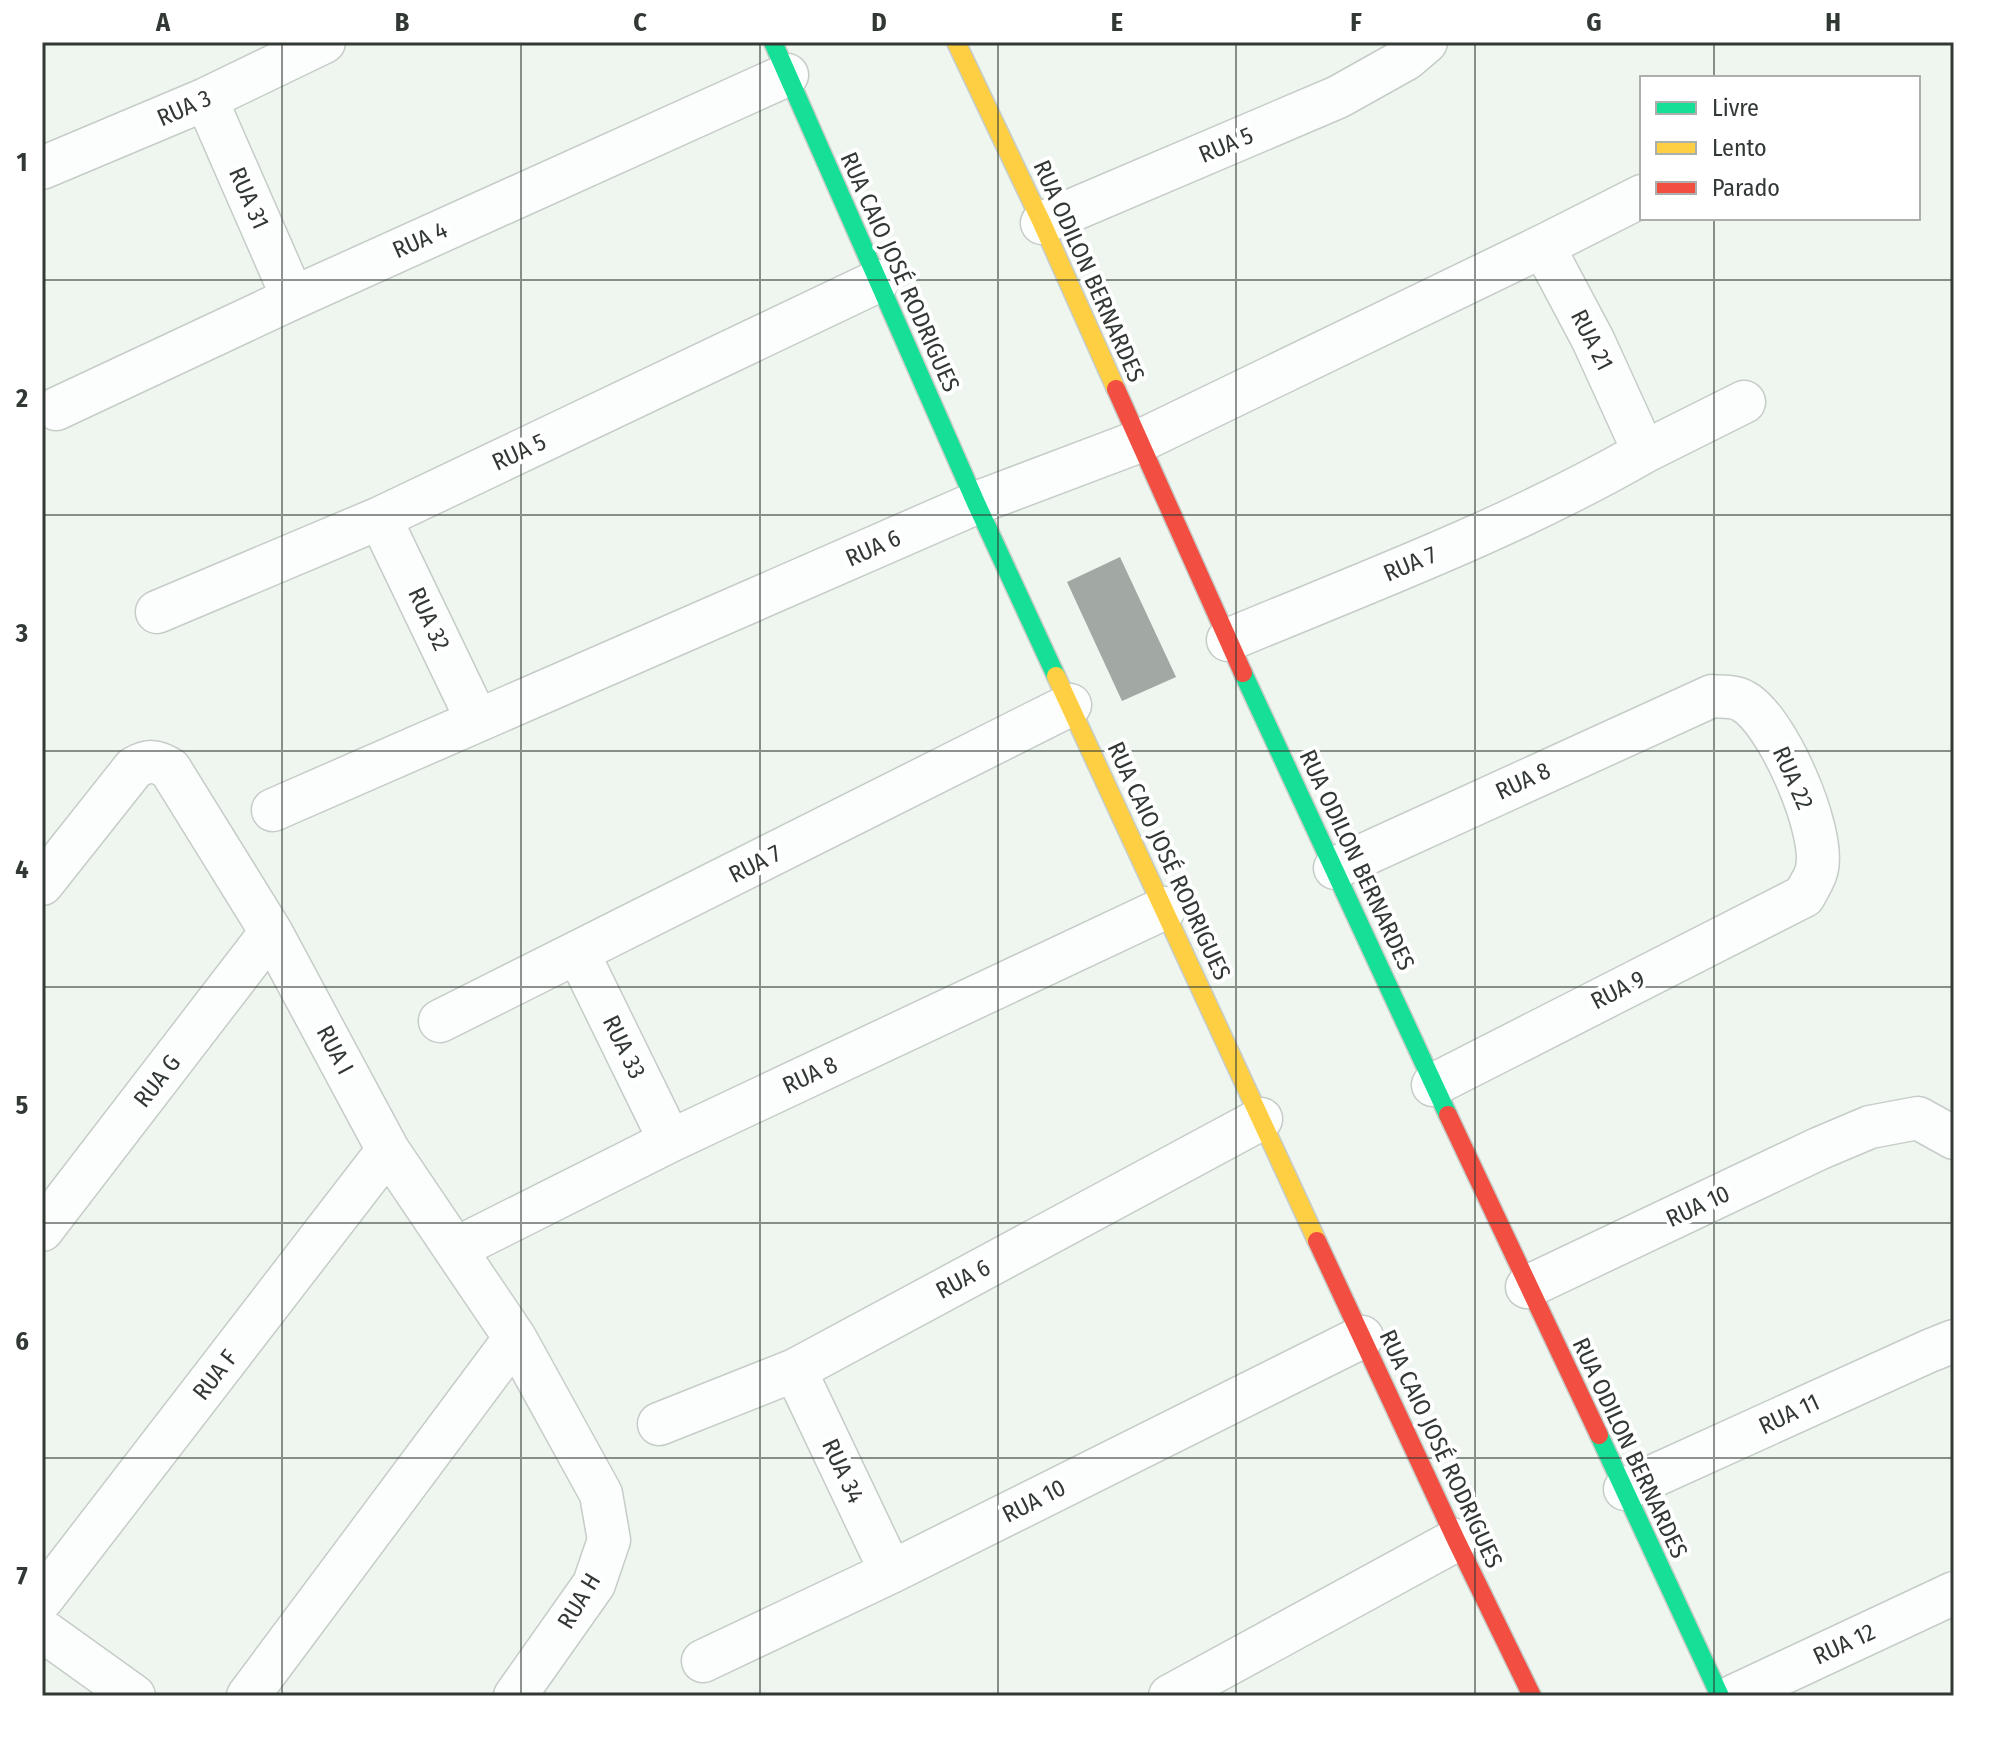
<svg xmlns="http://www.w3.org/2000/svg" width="1996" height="1738" viewBox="0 0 1996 1738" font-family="'Fira Sans Condensed',sans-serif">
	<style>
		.building { fill: #a2a8a3 }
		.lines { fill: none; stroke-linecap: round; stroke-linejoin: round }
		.street-casing { stroke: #c6ccc7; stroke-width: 45 }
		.fast-casing { stroke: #c6ccc7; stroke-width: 21 }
		.slow-casing { stroke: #c6ccc7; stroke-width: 21 }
		.jam-casing { stroke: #c6ccc7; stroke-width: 21 }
		.street { stroke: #fcfefd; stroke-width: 42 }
		.fast { stroke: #16e098; stroke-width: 18 }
		.slow { stroke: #ffcf43; stroke-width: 18 }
		.jam { stroke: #f24e42; stroke-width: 18 }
		.grid { fill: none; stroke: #323833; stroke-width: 2; stroke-opacity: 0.55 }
		.labels { text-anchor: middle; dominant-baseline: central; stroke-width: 8; stroke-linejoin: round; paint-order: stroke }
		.street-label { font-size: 24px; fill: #323833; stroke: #fff }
		.neatline { fill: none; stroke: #323833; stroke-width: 3 }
		.grid-label { font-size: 26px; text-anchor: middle; font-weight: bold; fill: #323833 }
	</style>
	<rect width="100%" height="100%" fill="#eef6ef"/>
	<path class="building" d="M1120,557L1176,677L1122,701L1067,582Z"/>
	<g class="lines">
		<g class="street-casing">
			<path id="street" d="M206,99L293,298
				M42,168L206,99L324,42
				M1042,223L1338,97L1406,59L1426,42
				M1543,246L1642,196
				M56,409L293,298L787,75
				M1644,452L1744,402
				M380,518L477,720
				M157,612L380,518L878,281
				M273,810L976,503L1140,441L1543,246L1593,340L1644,452C1512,528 1369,581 1228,640
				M1335,868L1712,696C1721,697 1735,696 1743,701C1777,719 1825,830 1817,868C1816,877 1808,888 1804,896L1433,1085
				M42,884L134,768C148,760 156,760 170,769L271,932L388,1150L515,1338L601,1494L609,1540L594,1584L515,1696
				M578,953L670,1141
				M440,1021L1070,705
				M42,1230L271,932
				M457,1248L670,1141L1165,908
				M1527,1287L1818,1149L1870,1127L1918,1118L1954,1138
				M795,1370L891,1572
				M659,1424L795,1370L1261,1119
				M1625,1489L1929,1351L1954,1341
				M42,1599L388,1150
				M42,1630L134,1696
				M703,1661L891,1572L1362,1337
				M248,1696L515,1338
				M1170,1696L1456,1540
				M1734,1696L1954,1593"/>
		</g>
		<g class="fast-casing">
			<path id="fast" d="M773,42L976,503L1056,676
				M1243,673L1448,1115
				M1599,1435L1720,1696"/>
		</g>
		<g class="slow-casing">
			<path id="slow" d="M956,42L1042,223L1116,389
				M1056,676L1317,1241"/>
		</g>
		<g class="jam-casing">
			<path id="jam" d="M1116,389L1243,673
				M1448,1115L1599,1435
				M1317,1241L1456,1540L1532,1696"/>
		</g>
		<use href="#street" class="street"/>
		<use href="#fast" class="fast"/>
		<use href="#slow" class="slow"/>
		<use href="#jam" class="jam"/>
	</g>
	<path class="grid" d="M282,42V1696M521,42V1696M760,42V1696M998,42V1696M1236,42V1696M1475,42V1696M1714,42V78M1714,218V1696M42,280H1954M42,515H1954M42,751H1954M42,987H1954M42,1223H1954M42,1458H1954"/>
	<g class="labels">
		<g class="street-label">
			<text transform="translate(184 108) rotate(-24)">RUA 3</text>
			<text transform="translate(1226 145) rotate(-23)">RUA 5</text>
			<text transform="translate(249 198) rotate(66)">RUA 31</text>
			<text transform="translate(420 240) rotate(-24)">RUA 4</text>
			<text transform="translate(1089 271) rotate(66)">RUA ODILON BERNARDES</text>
			<text transform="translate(900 272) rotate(66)">RUA CAIO JOSÉ RODRIGUES</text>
			<text transform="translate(1592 340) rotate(63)">RUA 21</text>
			<text transform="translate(519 452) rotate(-25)">RUA 5</text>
			<text transform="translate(873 548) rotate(-24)">RUA 6</text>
			<text transform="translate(1410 564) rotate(-23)">RUA 7</text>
			<text transform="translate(429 619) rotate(65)">RUA 32</text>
			<text transform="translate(1793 778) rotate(66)">RUA 22</text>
			<text transform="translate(1523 781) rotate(-25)">RUA 8</text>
			<text transform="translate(1357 860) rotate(65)">RUA ODILON BERNARDES</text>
			<text transform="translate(1169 861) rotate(65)">RUA CAIO JOSÉ RODRIGUES</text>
			<text transform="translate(755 864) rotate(-27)">RUA 7</text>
			<text transform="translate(1618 990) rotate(-27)">RUA 9</text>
			<text transform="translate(624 1047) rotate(64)">RUA 33</text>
			<text transform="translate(335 1050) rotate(62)">RUA I</text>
			<text transform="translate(810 1075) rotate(-25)">RUA 8</text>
			<text transform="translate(157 1081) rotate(-52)">RUA G</text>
			<text transform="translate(1698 1206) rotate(-25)">RUA 10</text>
			<text transform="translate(963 1279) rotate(-28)">RUA 6</text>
			<text transform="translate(215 1375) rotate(-52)">RUA F</text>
			<text transform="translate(1789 1414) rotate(-25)">RUA 11</text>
			<text transform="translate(1630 1448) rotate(65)">RUA ODILON BERNARDES</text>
			<text transform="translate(1441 1449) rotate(65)">RUA CAIO JOSÉ RODRIGUES</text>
			<text transform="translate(843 1471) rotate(65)">RUA 34</text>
			<text transform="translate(1034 1501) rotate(-27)">RUA 10</text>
			<text transform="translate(579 1601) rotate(-59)">RUA H</text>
			<text transform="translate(1844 1644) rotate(-25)">RUA 12</text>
		</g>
	</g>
	<rect width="1996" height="1738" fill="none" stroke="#ffffff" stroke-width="88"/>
	<rect x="1640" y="76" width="280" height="144" fill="#ffffff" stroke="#adafad" stroke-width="2"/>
	<rect x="1656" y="102" width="40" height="12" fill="#16e098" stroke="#adafad" stroke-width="2"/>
	<text x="1712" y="116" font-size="24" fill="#323833">Livre</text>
	<rect x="1656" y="142" width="40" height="12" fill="#ffcf43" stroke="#adafad" stroke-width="2"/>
	<text x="1712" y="156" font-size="24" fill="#323833">Lento</text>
	<rect x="1656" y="182" width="40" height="12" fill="#f24e42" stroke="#adafad" stroke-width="2"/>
	<text x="1712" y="196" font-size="24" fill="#323833">Parado</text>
	<rect x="44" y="44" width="1908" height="1650" class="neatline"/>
	<g class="grid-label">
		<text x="163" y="31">A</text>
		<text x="402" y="31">B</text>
		<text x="640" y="31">C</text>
		<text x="879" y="31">D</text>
		<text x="1117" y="31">E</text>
		<text x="1356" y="31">F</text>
		<text x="1594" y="31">G</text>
		<text x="1833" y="31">H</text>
		<text x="22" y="171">1</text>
		<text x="22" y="407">2</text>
		<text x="22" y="642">3</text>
		<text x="22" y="878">4</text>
		<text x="22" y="1114">5</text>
		<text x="22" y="1350">6</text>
		<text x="22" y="1585">7</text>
	</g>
</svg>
